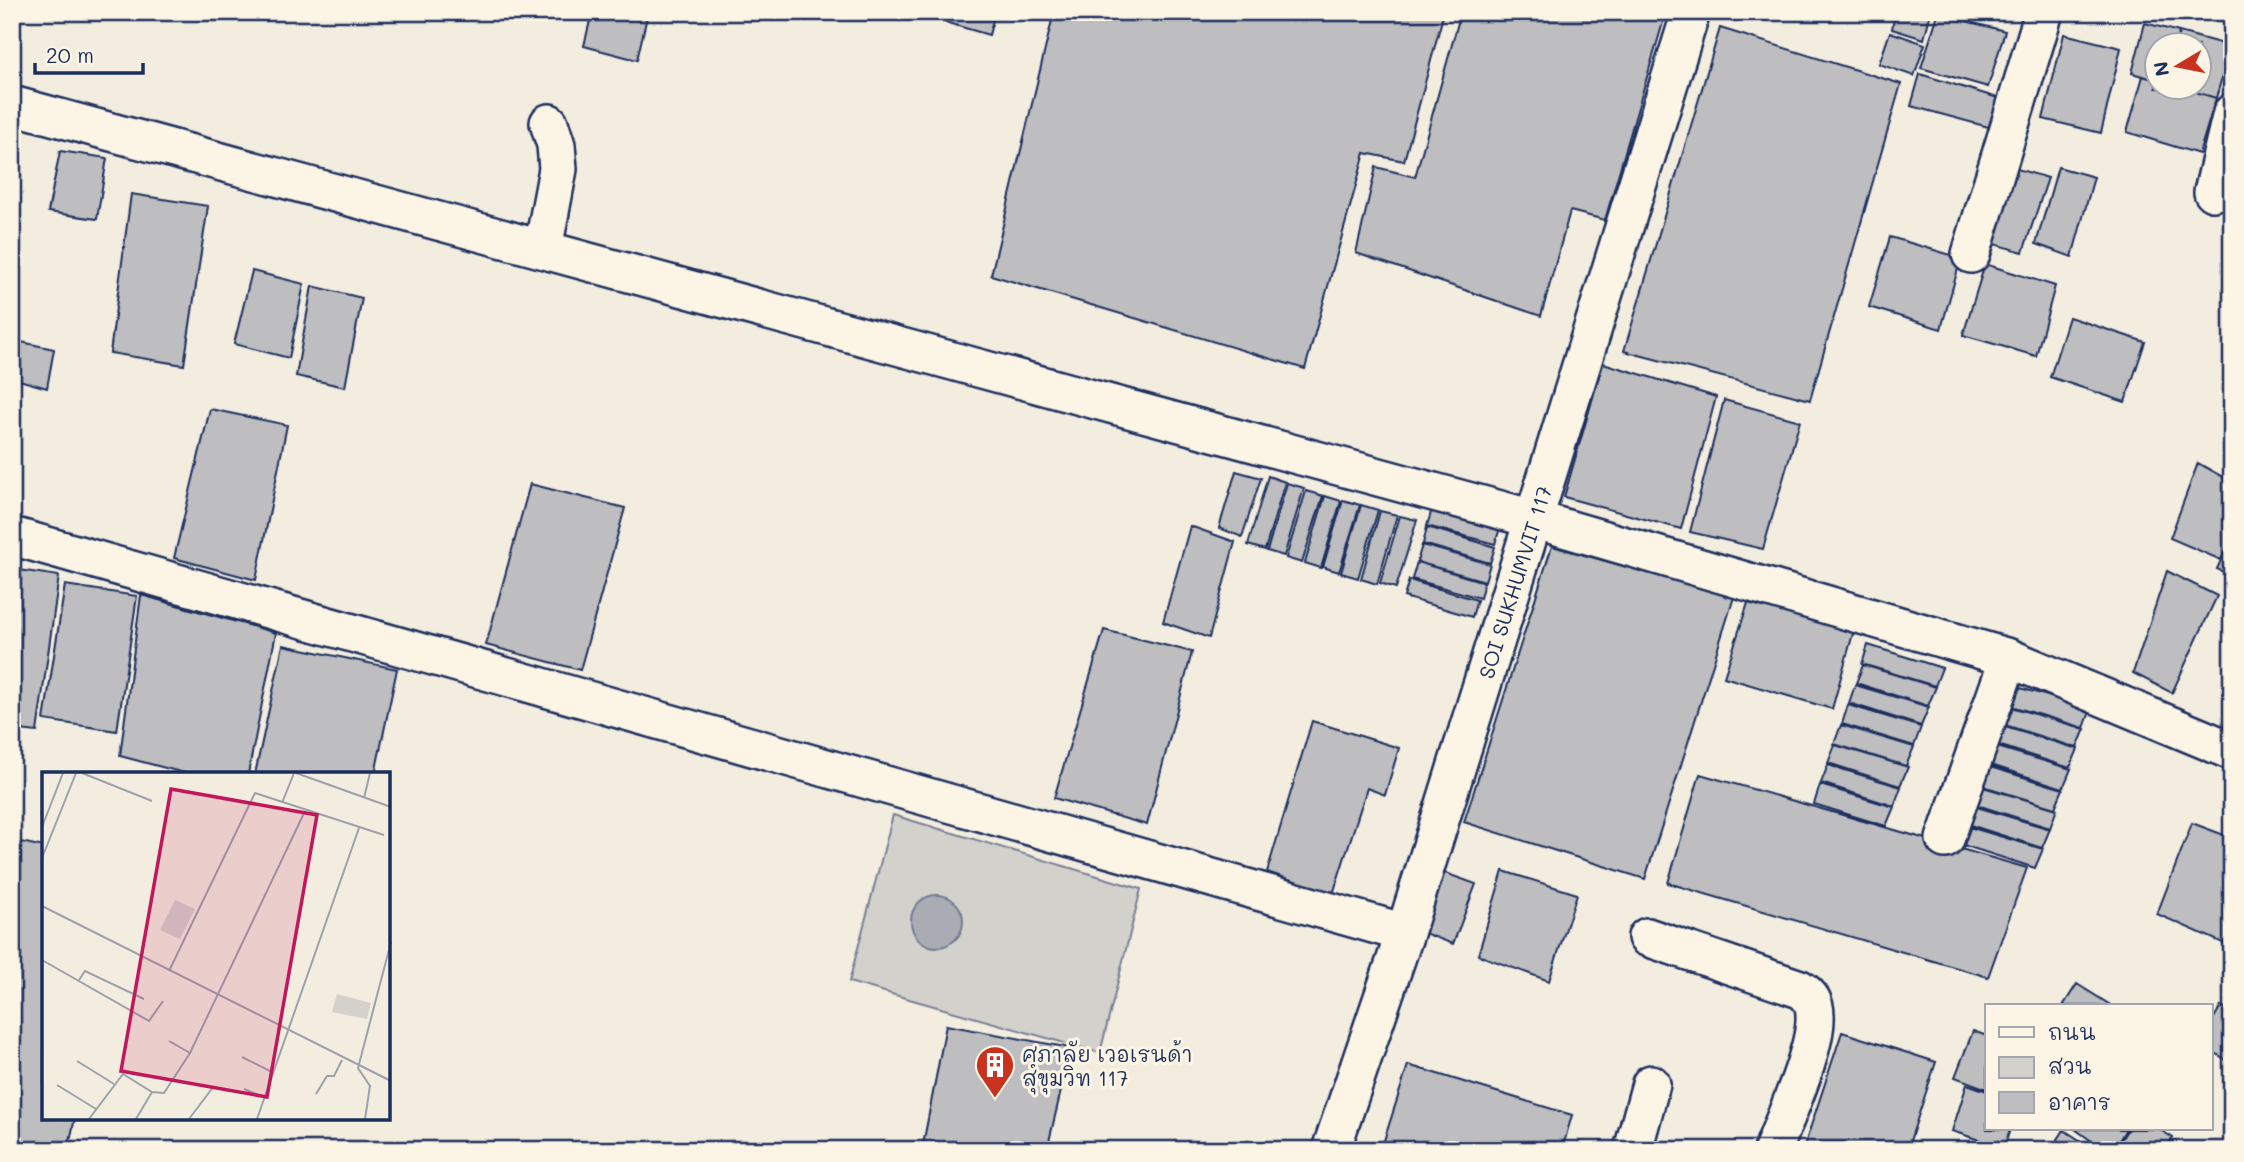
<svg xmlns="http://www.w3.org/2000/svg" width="2244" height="1162" viewBox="0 0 2244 1162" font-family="Mali,'Playpen Sans Thai',sans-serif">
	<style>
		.green { fill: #d3d1cc; stroke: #778095; stroke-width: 2 }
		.water { fill: #a9acb3; stroke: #707a91; stroke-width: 2 }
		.building { fill: #bebec0; stroke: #1b2f5e; stroke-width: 2 }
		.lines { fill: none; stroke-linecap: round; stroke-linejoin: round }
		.minor-casing { stroke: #1b2f5e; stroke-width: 42 }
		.minor { stroke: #fcf5e5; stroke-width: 37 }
		.labels { text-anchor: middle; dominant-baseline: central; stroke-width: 6; stroke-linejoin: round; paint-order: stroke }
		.street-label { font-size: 21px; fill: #1b2f5e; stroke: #fcf5e5 }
		.poi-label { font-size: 21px; fill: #1b2f5e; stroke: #fcf5e5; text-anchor: start }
		.inset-road { fill: none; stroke: #9da1ac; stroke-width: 2 }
		.view { fill: #c2185b; fill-opacity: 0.15; stroke: #c2185b; stroke-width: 3.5 }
		.inset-edge { fill: none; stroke: #1b2f5e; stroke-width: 3.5 }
	</style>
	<rect width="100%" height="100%" fill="#f3ede0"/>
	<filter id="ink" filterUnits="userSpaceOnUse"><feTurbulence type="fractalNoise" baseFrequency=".0143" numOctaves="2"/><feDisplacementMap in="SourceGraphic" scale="14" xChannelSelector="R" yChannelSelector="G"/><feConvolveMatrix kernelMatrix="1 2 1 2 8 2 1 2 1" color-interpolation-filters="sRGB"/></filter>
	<g filter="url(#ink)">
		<path class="green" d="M893,815L1141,889L1100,1053L849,982Z"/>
		<path class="water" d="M911 921a26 26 0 1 1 52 0a26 26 0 1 1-52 0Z"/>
		<path class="building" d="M592,12H648L637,60L584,46Z
			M910,12H995L989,35Z
			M1054,12H1444L1404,161L1365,153L1305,369L991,275Z
			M1461,12H1666L1605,220L1570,211L1541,316L1356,253L1376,167L1415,177Z
			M1895,12H1931L1924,39L1892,29Z
			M1938,14L2005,31L1988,87L1921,68Z
			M2145,23L2179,32L2175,46H2156V80L2132,73Z
			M1720,28L1901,84L1810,400L1624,351Z
			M1890,32L1925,44L1914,76L1879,64Z
			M2179,32L2231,46L2216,98L2182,88H2198V46H2175Z
			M2064,34L2121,48L2101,133L2043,119Z
			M1920,74L1998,98L1992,128L1911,106Z
			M2143,76L2156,80V88H2182L2216,98L2199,154L2127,132Z
			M60,151L107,158L97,219L48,212Z
			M2010,167L2048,178L2023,252L1987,242Z
			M2058,167L2094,177L2072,257L2036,244Z
			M131,194L208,206L184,365L110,353Z
			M1890,237L1961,258L1941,329L1869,307Z
			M1985,264L2055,286L2036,356L1963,335Z
			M252,271L304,284L289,358L234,344Z
			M312,286L362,298L345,387L296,376Z
			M2069,317L2145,342L2125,402L2050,377Z
			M12,340L54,349L47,388L12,378Z
			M1603,363L1716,397L1681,529L1564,497Z
			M1724,400L1800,421L1763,549L1690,532Z
			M210,409L287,425L256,580L174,558Z
			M2198,463L2232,482V536L2221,560L2170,538Z
			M1236,471L1261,478L1242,537L1219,528Z
			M1268,476L1285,482L1265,550L1248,545Z
			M1287,483L1304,488L1284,556L1267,551Z
			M530,484L625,508L580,670L486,645Z
			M1306,491L1323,496L1302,563L1286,558Z
			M1325,496L1341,501L1321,568L1305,563Z
			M1343,500L1360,505L1339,572L1323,567Z
			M1361,505L1378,510L1358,578L1341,573Z
			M1432,509L1500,528L1495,544L1427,526Z
			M1380,511L1397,515L1377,584L1361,579Z
			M1400,516L1417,520L1396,588L1380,583Z
			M1190,526L1235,542L1209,638L1163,622Z
			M1427,527L1495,547L1490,563L1423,544Z
			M2232,536V576L2217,569Z
			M1422,545L1490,564L1485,581L1417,562Z
			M1552,546L1734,597L1645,879L1464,822Z
			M1417,562L1484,582L1480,598L1412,579Z
			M12,569L59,576L37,732L12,729Z
			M2167,571L2217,596L2172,693L2133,673Z
			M1409,580L1477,600L1472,617L1404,597Z
			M65,585L137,596L117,731L44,720Z
			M141,595L276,633L248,774H188L120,756Z
			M1748,603L1854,630L1832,709L1724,677Z
			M1104,630L1192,652L1147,825L1054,798Z
			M283,645L397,669L375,774H255Z
			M1868,645L1942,668L1935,686L1862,664Z
			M1863,665L1936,687L1928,706L1856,683Z
			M1855,685L1929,707L1921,726L1849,703Z
			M2017,687L2091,709L2084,728L2011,706Z
			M1848,705L1921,727L1914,746L1842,724Z
			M2011,707L2085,729L2077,748L2005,725Z
			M1312,721L1399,748L1385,795L1367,788L1333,894L1267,872Z
			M1841,725L1914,747L1906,766L1834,744Z
			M2005,727L2078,749L2070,768L1998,745Z
			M1835,745L1908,767L1900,786L1828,763Z
			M1997,747L2071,769L2063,788L1991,765Z
			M1828,765L1901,787L1894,806L1821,783Z
			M1990,767L2063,789L2055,808L1983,786Z
			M1700,774L2027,868L1988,977L1668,883Z
			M1820,785L1894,807L1886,826L1814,804Z
			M1983,787L2057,809L2050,828L1977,805Z
			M1977,807L2050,829L2042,848L1970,825Z
			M2192,823L2232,838V947L2157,914Z
			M1969,827L2043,849L2035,868L1963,845Z
			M12,840L44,847V1118H75L68,1150H12Z
			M1503,871L1577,894L1549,981L1478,955Z
			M1442,872L1476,884L1453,944L1424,933Z
			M2077,984L2112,1006H2063Z
			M2221,1006L2232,1012V1064L2211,1050V1023Z
			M946,1025L1071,1048L1047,1150H922Z
			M1973,1031L1987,1036V1089L1955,1077Z
			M1842,1032L1936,1062L1907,1150H1803Z
			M1408,1065L1572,1115L1562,1150H1381Z
			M1967,1084L1987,1091V1129H2010L2004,1148L1952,1131Z
			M2075,1129H2126L2113,1150H2104Z
			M2128,1129H2159L2173,1138L2165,1150H2114Z
			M2064,1130L2095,1150H2051Z"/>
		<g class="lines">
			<g class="minor-casing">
				<g id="minor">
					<path d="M12,105L1533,519L2009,658L2232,751"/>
					<path d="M2213,192L2232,113"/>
					<path d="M543,249L558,169L556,145L549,123"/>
					<path d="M1971,254L2044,12"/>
					<path d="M12,536L1405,933"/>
					<path d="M1945,839L2009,658"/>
					<path d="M1647,937L1800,989C1810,995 1815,1003 1815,1015C1817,1048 1785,1117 1773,1150"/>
					<path id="s1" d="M1331,1150L1405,933L1691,12"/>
					<path d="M1633,1150L1651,1084"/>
				</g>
			</g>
			<use href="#minor" class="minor"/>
		</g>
	</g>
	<defs>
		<g id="building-pin" transform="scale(2.0125)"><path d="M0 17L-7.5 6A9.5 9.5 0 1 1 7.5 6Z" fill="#c8321e" stroke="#fcf5e5"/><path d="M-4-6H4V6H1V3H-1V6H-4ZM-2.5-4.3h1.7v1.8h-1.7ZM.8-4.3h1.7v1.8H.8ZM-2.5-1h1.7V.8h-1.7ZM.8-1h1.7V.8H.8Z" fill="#fff"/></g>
	</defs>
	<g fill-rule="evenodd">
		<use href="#building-pin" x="995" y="1065"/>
	</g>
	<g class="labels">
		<g class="street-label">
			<text stroke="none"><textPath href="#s1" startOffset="597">SOI SUKHUMVIT 117</textPath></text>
		</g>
		<g class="poi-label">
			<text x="1022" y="1053">ศุภาลัย เวอเรนด้า<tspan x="1022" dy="24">สุขุมวิท 117</tspan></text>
		</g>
	</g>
	<g transform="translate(42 772)">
		<rect width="348" height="348" fill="#f3ede0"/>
		<path d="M133,128L153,137L138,167L118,158ZM295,222L329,231L325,247L290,240Z" fill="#d3d1cc"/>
		<path class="inset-road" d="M40,1L110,29M254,1L349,35M322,26L328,1M240,31L252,1M0,55L21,1M0,86L34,1M0,134L349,309M0,188L107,249L121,229M127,199L213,21L342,63M37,208L43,199L102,227M127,269L148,281M200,285L232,301M35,289L72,312M15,313L54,337M202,317L224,326M274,322L285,304H292L300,288M47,347L81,302L110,320L122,321L148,281L263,39M94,347L110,320M147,347L172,314M215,347L317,56M323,347L328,314L316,296L349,170"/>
		<path class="view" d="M129,17L275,43L225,325L79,299Z"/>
		<rect width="348" height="348" class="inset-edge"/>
	</g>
	<rect width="2244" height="1162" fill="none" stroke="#fcf5e5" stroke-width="42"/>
	<rect x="21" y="21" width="2202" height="1120" fill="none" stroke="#1b2f5e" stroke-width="2.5" filter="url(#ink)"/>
	<rect x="1985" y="1004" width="228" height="126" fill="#fcf5e5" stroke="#a2a6af" stroke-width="2"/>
	<rect x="1999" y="1027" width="35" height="10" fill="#fcf5e5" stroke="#a2a6af" stroke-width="2"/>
	<text x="2048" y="1040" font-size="21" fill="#1b2f5e">ถนน</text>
	<rect x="1999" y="1057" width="35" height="21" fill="#d3d1cc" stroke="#a2a6af" stroke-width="2"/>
	<text x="2048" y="1074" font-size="21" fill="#1b2f5e">สวน</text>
	<rect x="1999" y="1092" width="35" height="21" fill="#bebec0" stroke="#a2a6af" stroke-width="2"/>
	<text x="2048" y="1110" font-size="21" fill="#1b2f5e">อาคาร</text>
	<g transform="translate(2178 66) rotate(260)"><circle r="33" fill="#fcf5e5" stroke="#a2a6af" stroke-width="2"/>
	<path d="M0-5L12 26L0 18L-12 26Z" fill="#c8321e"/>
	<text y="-10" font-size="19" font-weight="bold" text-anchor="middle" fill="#1b2f5e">N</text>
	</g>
	<path d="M35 63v10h108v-10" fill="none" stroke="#1b2f5e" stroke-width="3.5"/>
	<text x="46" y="63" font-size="21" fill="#1b2f5e" stroke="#fcf5e5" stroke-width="5" paint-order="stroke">20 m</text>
</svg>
